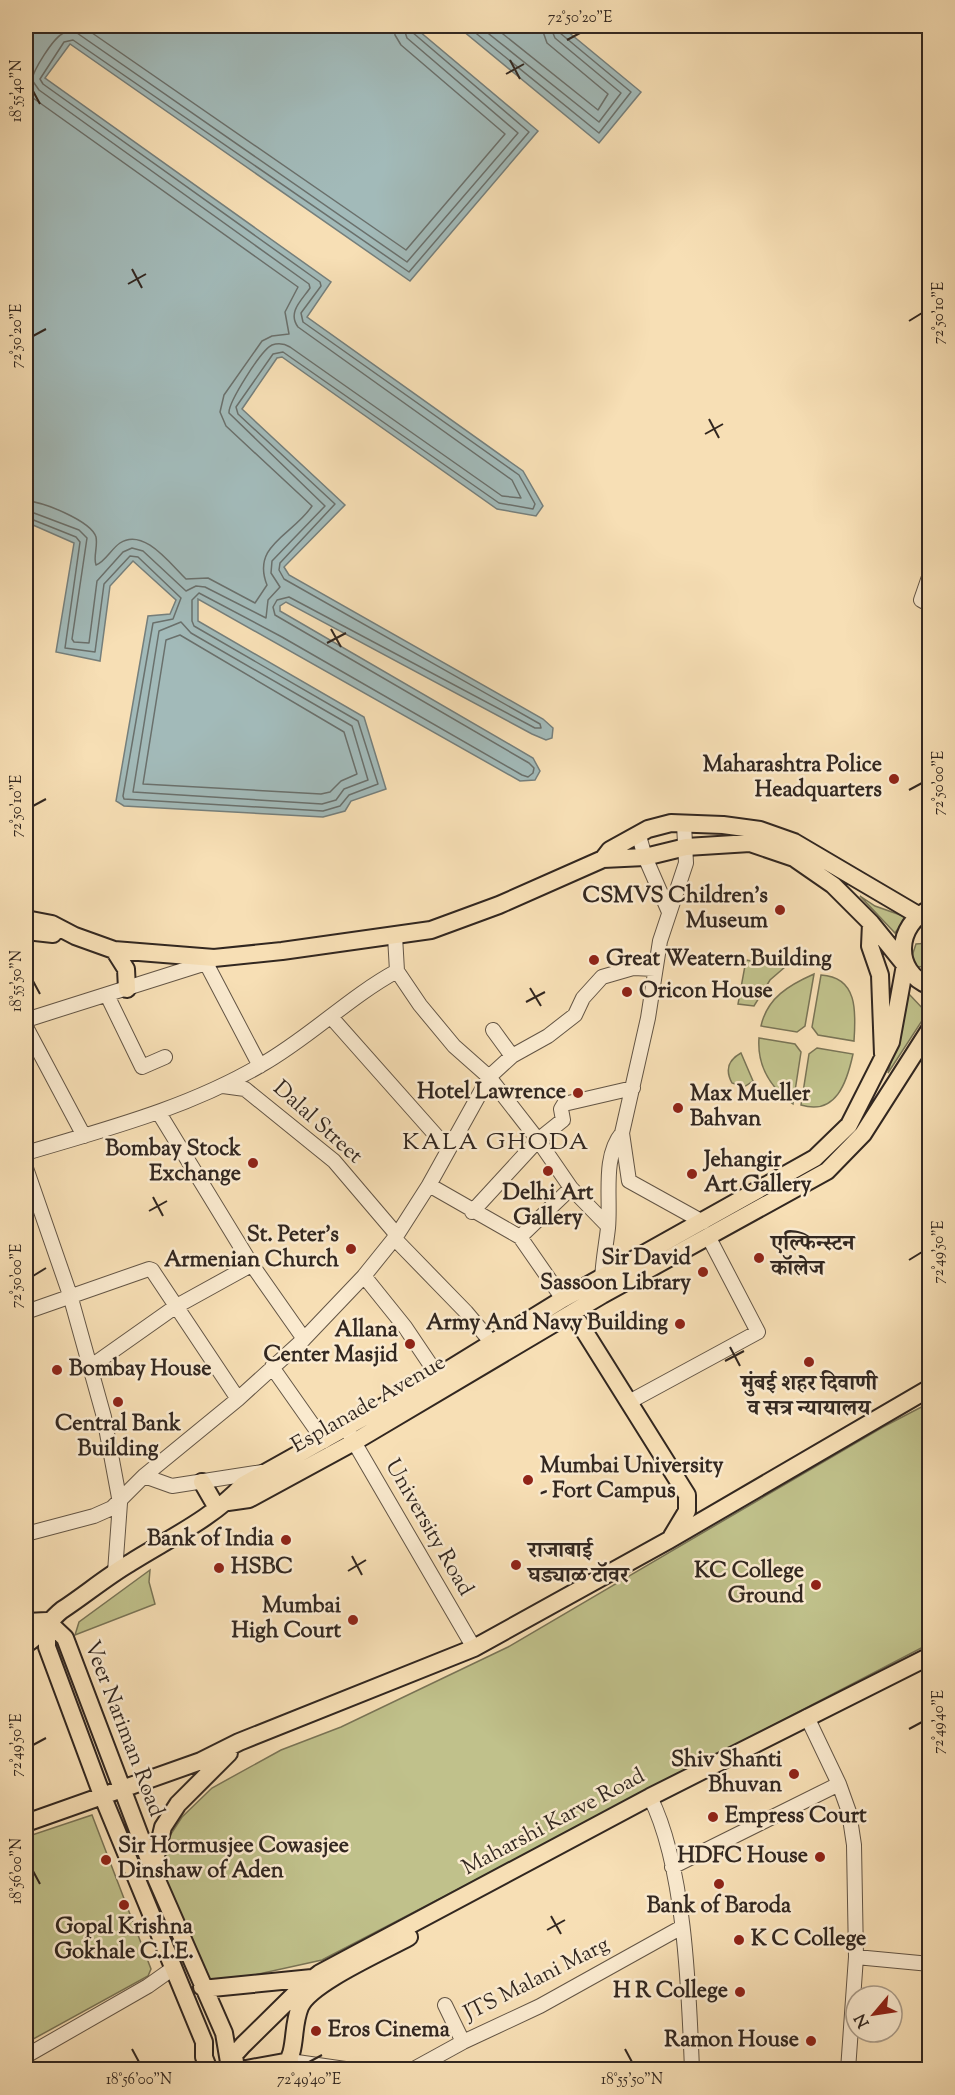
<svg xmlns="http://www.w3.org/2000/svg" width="955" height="2095" viewBox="0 0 955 2095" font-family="'Sorts Mill Goudy','Noto Serif Devanagari',serif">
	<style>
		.green { fill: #c0c18b; stroke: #797456; stroke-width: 1.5 }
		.water { fill: #a2bab9; stroke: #757f7c; stroke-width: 1.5 }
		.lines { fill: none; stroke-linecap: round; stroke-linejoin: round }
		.shore { stroke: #6a706c; stroke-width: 1.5 }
		.minor-casing { stroke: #635545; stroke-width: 16 }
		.major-casing { stroke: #322720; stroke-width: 20 }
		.minor { stroke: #faeacf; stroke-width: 14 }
		.major { stroke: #f7dfb5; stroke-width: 16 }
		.ticks { fill: none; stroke: #322720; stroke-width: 2 }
		.poi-dot { fill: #8f2418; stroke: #faeacf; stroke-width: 2 }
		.labels { text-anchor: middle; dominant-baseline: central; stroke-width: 5; stroke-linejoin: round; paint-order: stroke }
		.poi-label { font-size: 22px; font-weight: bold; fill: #322720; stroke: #faeacf; text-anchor: end }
		.street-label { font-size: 22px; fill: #322720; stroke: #faeacf }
		.neighbourhood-label { font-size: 24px; letter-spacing: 1.5px; fill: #322720; stroke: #faeacf }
		.neatline { fill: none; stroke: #322720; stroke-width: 2 }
		.ticks-label { font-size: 15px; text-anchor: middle; fill: #322720 }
	</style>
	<rect width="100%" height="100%" fill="#f7dfb5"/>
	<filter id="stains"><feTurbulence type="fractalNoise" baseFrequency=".00333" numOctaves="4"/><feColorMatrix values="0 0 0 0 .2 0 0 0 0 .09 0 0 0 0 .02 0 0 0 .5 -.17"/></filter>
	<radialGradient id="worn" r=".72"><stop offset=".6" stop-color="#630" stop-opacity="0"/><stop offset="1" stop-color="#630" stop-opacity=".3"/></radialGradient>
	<path class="green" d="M860,896L875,906L906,917L895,933Z
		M929,943V966L917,967L912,956L916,944Z
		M746,960L785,967L770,980L754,1006L738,1004Z
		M814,974L805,1026L797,1032L761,1026C767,998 789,985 814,974Z
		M821,975C858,977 856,1012 854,1041L818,1035L812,1027Z
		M908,993L927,1013L888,1073Z
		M759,1038L795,1044L801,1052L793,1104C771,1088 757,1066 759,1038Z
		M817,1048L853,1054C847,1082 836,1116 801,1105L809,1054Z
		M741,1053L753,1081L744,1087L732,1083C725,1070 728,1060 741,1053Z
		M929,1403V1644L322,1960L209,1985L160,1883L161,1862L169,1837L182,1817L212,1788L281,1750L341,1727L508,1647L883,1427Z
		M150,1570L149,1582L155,1604L75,1635L79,1622Z
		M92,1815L151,1969L148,1976L26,2043V1837Z"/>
	<path class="water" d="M26,26H413L538,131L410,281L70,44L45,78L331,282L307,317L523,471L543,506L536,516L497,509L282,357L277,358L242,409L345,505L284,567L289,575L543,719L553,728L552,738L546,740L532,734L286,602L280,606V611L533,758L540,771L535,780L520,781L198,599V621L364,717L386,789L351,801L345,811L323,817L124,806L116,801L148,616L170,614L176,600L133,561L110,586L100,661L56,652L74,543L26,522Z
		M457,26H561L641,92L599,143Z"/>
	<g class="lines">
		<path class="shore" d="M82,26L406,250L505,134L401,45L395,35L394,26
			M467,26L599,133L631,92L560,33L558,26
			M479,26L599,122L621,93L555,38L550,26
			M493,26L598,110L608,94L547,43L541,26
			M26,88L33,98L298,287L285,312L289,334L272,336L262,341L224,395L220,412L226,426L312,506C293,535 251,545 267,585L255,603L208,578L186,579C171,565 144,527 120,543C111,549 105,562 96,565C93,557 98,547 96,537C91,521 42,501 26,501
			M26,510L79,530L87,538L72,639L74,642L89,643L97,581L123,552L132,548L143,551L186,591L196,586L205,587L266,618L268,600L280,587L271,573L272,561L325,506L229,413C228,403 261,350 272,345C278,343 285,344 290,347L502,496L521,498L512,480L298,327C287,312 302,300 310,288L309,284L39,90L32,80C33,70 53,39 62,34C67,30 72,31 77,33L407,262L518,133L407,38L403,26
			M26,517L76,537L80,542L65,648L95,652L104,584L130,556L138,557L181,598L173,619L153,623L123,796L124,799L323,811L340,806L349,795L378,784L358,721L194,626L192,621V600L199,593L282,637L522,775L528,777L533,773L534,768L529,763L275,615L273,607L277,600L289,597L535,728H541L540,724L284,579L279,570L280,563L335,504L238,414L236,407L273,354L283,352L499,503L533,509L535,504L519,475L303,322L301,313L321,286L320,282L43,84L40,79L64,42L73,40L409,272L529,132L412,32L410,26
			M181,622L191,633L352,726L368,780L344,789L336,800L322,804L133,792L159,631Z
			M180,635L344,732L357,774L341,781L330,792L321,794L143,784L166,640Z"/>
		<g class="minor-casing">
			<path id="minor" d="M930,574L921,600L930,605
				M684,824L686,863L660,941L648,1018L622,1133L629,1181L703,1222
				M639,836L645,857L669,912
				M395,936L397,971L420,1005L454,1046L489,1077L538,1140L571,1188L608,1226
				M206,963L260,1066
				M107,995L142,1067L165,1057
				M331,1017L448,1149
				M26,1020L206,963L214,958
				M26,1027L84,1136
				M493,1030L512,1056
				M223,1086L245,1089L334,1161L397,1235
				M159,1113L250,1262L304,1339
				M26,1153C106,1129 188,1108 261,1065C309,1038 349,997 397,971
				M26,1168L70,1295L104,1417L120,1503L115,1572
				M429,1185L520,1237L563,1299
				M472,1212L538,1140L563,1120L561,1109L564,1104L633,1088
				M520,1237L571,1188
				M394,1238L466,1312L492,1343
				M364,1276L405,1327L438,1376
				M602,1283C602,1265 606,1246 608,1228C611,1198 602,1157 622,1133
				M26,1312L149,1269L152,1270L238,1399
				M90,1367L175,1307L251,1265
				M272,1367L324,1441
				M629,1402L758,1332L708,1236
				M350,1435L474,1648
				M144,1476L172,1486L262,1472
				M26,1534L94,1516L112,1508L144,1476L238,1399L304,1339L364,1276L397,1235L429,1185L489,1077L512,1056L548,1036L575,1015L583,998L602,977L633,968L655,969
				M807,1717L839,1784L849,1812L854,1845L856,1957L848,2070
				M650,1797C685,1866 689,1992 692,2070
				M672,1867L839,1784
				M856,1957L930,1964
				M445,2005L463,2042
				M26,2056L148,1986L172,1969
				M290,2061L352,2070
				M412,2070L463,2042L540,2006L682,1927"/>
		</g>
		<g class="major-casing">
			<path id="major" d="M603,859L610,850L648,829L671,823L723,825L760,830L794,842L918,915
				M930,909C896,924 892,972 930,986
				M26,919L52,924L75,936L114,950L214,958L282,951L431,930L499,905L603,859L645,857L686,847L750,843L794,858L833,885L871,923L905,965L891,1042L849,1125L815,1158L563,1299L438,1376L243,1485C213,1518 168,1539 130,1563C106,1577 85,1595 62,1610C49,1620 37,1639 26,1644
				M871,923L870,946L880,975L883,1054
				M26,931L53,934
				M114,950L126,969L127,989
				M573,1313L687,1495V1511L672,1536
				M202,1482L217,1508
				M228,1502L249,1499L354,1442L602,1295L827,1171L863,1134L930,1029
				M47,1621L65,1638L156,1878L224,2033L230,2068
				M47,1621V1647L102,1795L204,2042V2057L209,2070
				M26,1622L47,1621
				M26,1823L201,1761L239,1742L474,1648L669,1540L930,1388
				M153,1869L163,1827L178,1804L229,1753
				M202,1987L212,1988L312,1978
				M236,2070L234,2055L243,2045L303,1986L320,1973L650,1797L930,1656
				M241,2070L290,2061
				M283,2070C298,2050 291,2029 300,2007C310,1983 384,1951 409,1937"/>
		</g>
		<use href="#minor" class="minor"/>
		<use href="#major" class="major"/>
	</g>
	<path class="ticks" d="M567,40L580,33M510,60L520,79M506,74L524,64M33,91L40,104M132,269L142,288M128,284L146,274M909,321L922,313M33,336L46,329M709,419L719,438M705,434L723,424M331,629L341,647M327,643L346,633M909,790L922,783M33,806L46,799M33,981L40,994M530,988L541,1006M526,1002L545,992M153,1197L163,1216M149,1211L167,1201M909,1260L922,1252M33,1276L46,1268M730,1347L740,1366M725,1361L744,1351M352,1556L362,1575M348,1571L366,1560M909,1729L922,1722M33,1745L46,1738M33,1871L40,1884M551,1916L561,1934M547,1930L565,1920M132,2049L139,2062M625,2049L632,2062M309,2062L322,2055"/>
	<g class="poi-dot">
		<circle cx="894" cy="779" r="6"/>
		<circle cx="780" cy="910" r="6"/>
		<circle cx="594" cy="960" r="6"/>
		<circle cx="627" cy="992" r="6"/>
		<circle cx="578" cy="1093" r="6"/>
		<circle cx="678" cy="1108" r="6"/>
		<circle cx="253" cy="1163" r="6"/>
		<circle cx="548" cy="1171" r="6"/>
		<circle cx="692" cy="1174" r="6"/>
		<circle cx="351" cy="1249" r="6"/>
		<circle cx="759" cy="1258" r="6"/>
		<circle cx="703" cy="1272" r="6"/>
		<circle cx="680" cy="1324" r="6"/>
		<circle cx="410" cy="1344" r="6"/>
		<circle cx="809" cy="1362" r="6"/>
		<circle cx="57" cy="1370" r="6"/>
		<circle cx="118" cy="1402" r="6"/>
		<circle cx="528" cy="1480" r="6"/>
		<circle cx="286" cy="1540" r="6"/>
		<circle cx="516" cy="1565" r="6"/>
		<circle cx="219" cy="1568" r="6"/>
		<circle cx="816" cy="1585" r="6"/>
		<circle cx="353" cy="1620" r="6"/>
		<circle cx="794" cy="1774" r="6"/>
		<circle cx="713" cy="1817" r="6"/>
		<circle cx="820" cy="1857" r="6"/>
		<circle cx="106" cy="1860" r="6"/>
		<circle cx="719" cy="1884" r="6"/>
		<circle cx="124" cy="1905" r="6"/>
		<circle cx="739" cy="1940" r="6"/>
		<circle cx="740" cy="1992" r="6"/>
		<circle cx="316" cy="2031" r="6"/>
		<circle cx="811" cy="2041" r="6"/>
	</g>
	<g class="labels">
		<g class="poi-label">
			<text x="882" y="766">Maharashtra Police<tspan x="882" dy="25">Headquarters</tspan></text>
			<text x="768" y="897">CSMVS Children’s<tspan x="768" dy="25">Museum</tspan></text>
			<text x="606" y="960" text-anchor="start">Great Weatern Building</text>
			<text x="639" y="992" text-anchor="start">Oricon House</text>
			<text x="566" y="1093">Hotel Lawrence</text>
			<text x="690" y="1095" text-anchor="start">Max Mueller<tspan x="690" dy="25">Bahvan</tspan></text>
			<text x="241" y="1150">Bombay Stock<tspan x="241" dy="25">Exchange</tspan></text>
			<text x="704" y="1161" text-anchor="start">Jehangir<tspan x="704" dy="25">Art Gallery</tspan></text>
			<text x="548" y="1194" text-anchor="middle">Delhi Art<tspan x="548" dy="25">Gallery</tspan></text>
			<text x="339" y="1236">St. Peter's<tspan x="339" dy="25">Armenian Church</tspan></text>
			<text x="771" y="1245" text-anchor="start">एल्फिन्स्टन<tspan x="771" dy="25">कॉलेज</tspan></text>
			<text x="691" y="1259">Sir David<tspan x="691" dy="25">Sassoon Library</tspan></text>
			<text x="668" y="1324">Army And Navy Building</text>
			<text x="398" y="1331">Allana<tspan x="398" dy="25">Center Masjid</tspan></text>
			<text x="69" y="1370" text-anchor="start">Bombay House</text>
			<text x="809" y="1385" text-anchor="middle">मुंबई शहर दिवाणी<tspan x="809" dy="25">व सत्र न्यायालय</tspan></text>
			<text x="118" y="1425" text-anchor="middle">Central Bank<tspan x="118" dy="25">Building</tspan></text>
			<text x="540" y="1467" text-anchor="start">Mumbai University<tspan x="540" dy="25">- Fort Campus</tspan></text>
			<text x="274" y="1540">Bank of India</text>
			<text x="528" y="1552" text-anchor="start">राजाबाई<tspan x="528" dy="25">घड्याळ टॉवर</tspan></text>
			<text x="231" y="1568" text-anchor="start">HSBC</text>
			<text x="804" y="1572">KC College<tspan x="804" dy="25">Ground</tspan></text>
			<text x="341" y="1607">Mumbai<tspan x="341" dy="25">High Court</tspan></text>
			<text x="782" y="1761">Shiv Shanti<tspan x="782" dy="25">Bhuvan</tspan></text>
			<text x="725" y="1817" text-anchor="start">Empress Court</text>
			<text x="118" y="1847" text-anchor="start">Sir Hormusjee Cowasjee<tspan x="118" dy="25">Dinshaw of Aden</tspan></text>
			<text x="808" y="1857">HDFC House</text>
			<text x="719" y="1907" text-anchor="middle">Bank of Baroda</text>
			<text x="124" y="1928" text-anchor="middle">Gopal Krishna<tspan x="124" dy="25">Gokhale C.I.E.</tspan></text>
			<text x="751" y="1940" text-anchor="start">K C College</text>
			<text x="728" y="1992">H R College</text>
			<text x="328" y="2031" text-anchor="start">Eros Cinema</text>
			<text x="799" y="2041">Ramon House</text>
		</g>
		<g class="street-label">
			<text transform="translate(317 1123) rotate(42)">Dalal Street</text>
			<text transform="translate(369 1405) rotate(-30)">Esplanade Avenue</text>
			<text transform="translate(428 1528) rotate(60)">University Road</text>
			<text transform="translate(123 1729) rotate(69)">Veer Nariman Road</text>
			<text transform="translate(554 1823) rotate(-28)">Maharshi Karve Road</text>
			<text transform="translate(537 1980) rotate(-27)">JTS Malani Marg</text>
		</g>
		<g class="neighbourhood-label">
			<text x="496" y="1143">KALA GHODA</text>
		</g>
	</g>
	<rect width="955" height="2095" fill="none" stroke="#f7dfb5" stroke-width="66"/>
	<g transform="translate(874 2014) rotate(241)"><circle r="28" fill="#faeacf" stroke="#aa9c89" stroke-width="1.5"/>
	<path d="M0-4.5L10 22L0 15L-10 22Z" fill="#8f2418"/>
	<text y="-9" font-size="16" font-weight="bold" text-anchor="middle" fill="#322720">N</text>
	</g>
	<rect x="33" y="33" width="889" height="2029" class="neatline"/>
	<g class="ticks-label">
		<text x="580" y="22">72°50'20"E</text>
		<text transform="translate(16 91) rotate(-90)" y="5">18°55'40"N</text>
		<text transform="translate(938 313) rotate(-90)" y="5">72°50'10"E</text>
		<text transform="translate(16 336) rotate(-90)" y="5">72°50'20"E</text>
		<text transform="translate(938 783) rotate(-90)" y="5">72°50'00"E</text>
		<text transform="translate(16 806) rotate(-90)" y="5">72°50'10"E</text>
		<text transform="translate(16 981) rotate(-90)" y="5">18°55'50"N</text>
		<text transform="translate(938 1252) rotate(-90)" y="5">72°49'50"E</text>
		<text transform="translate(16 1276) rotate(-90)" y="5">72°50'00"E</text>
		<text transform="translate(938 1722) rotate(-90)" y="5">72°49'40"E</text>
		<text transform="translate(16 1745) rotate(-90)" y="5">72°49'50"E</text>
		<text transform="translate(16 1871) rotate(-90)" y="5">18°56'00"N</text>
		<text x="139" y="2084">18°56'00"N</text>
		<text x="309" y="2084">72°49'40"E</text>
		<text x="632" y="2084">18°55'50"N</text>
	</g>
	<rect width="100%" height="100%" filter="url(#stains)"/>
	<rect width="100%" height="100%" fill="url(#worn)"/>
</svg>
